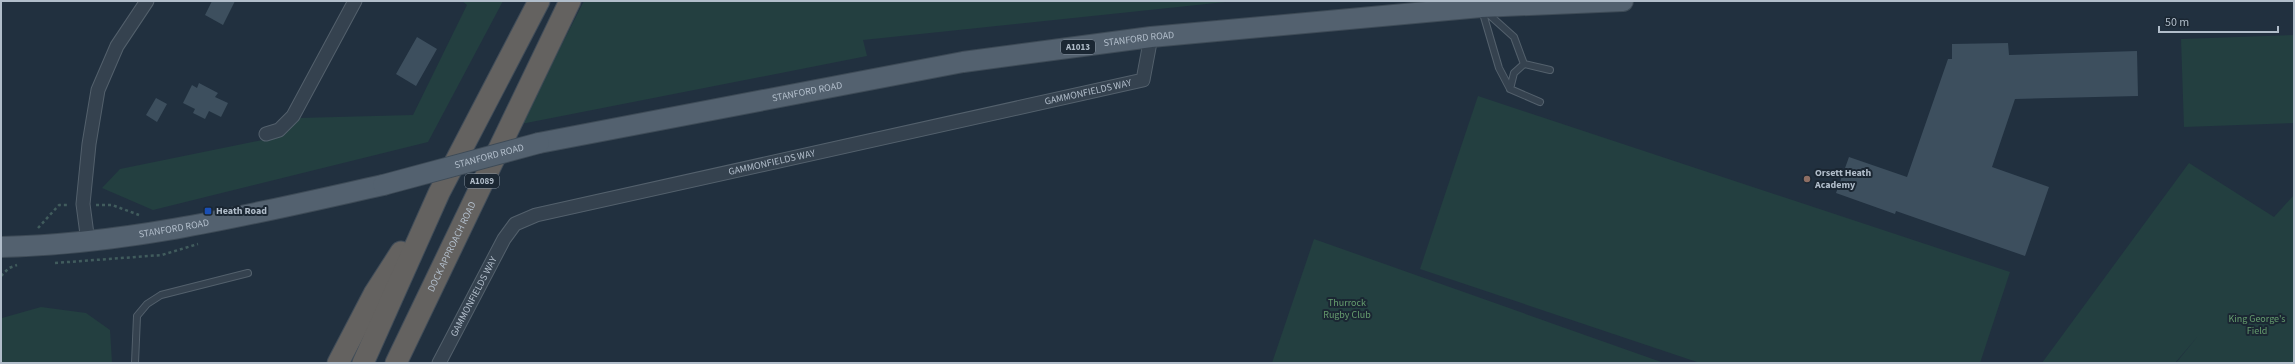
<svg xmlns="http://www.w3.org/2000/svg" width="2295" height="364" viewBox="0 0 2295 364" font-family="'Source Sans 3',sans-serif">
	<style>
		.green { fill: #233f40 }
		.building { fill: #3d4f5e }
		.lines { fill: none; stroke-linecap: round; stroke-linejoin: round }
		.service-casing { stroke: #53606c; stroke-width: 8 }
		.minor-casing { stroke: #53606c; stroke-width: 15 }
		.primary-casing { stroke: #3e4b57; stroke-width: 22 }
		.trunk-casing { stroke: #414d59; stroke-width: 23 }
		.path { stroke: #415c5d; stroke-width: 2.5; stroke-dasharray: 3 3; stroke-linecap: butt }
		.service { stroke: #35424f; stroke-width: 6 }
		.minor { stroke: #35424f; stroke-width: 13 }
		.primary { stroke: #53616f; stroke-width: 20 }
		.trunk { stroke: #646260; stroke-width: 21 }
		.primary-bridge-casing { stroke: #3e4b57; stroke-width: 22; stroke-linecap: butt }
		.primary-bridge { stroke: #53616f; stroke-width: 20 }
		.education-dot { fill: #8d6e63; stroke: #1b2733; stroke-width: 1.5 }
		.transit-dot { fill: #1a4fb4; stroke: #1b2733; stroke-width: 1.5 }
		.labels { text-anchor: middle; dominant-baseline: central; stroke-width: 4; stroke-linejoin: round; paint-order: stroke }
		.shield { fill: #1b2733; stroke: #84909d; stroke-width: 1 }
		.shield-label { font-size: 9px; font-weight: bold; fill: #b1bdca }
		.street-label { font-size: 10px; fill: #b1bdca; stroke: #1b2733 }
		.poi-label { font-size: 10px; font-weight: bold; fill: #b1bdca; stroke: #1b2733; text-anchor: start }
		.park-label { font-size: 10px; fill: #669d6e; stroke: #1b2733 }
	</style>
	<rect width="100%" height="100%" fill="#21303f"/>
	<path class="green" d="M462,1H503L428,142L153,210L102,188L120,169L277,137L299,118L413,115L467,5Z
		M584,1H1235L863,40L867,56L521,124Z
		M2294,35V123L2184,127L2181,39Z
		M1478,96L2010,272L1980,363H1700L1420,269Z
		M2189,163L2274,217L2294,195V363H2176L2198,336L2175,363H2042Z
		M1314,239L1664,363H1272Z
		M41,307L86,313L110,330L112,363H1L2,318Z"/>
	<path class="building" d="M212,1H235L223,25L205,15Z
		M417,37L437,49L416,86L396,74Z
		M2008,43L2009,55L2137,51L2138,96L2015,99L1992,167L2049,187L2025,256L1896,211L1895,214L1836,193L1849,157L1907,177L1948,59H1952V44Z
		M199,83L218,93L215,97L228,103L221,117L209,111L205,119L193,113L195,109L183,103L192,85L197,88Z
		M156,98L167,104L157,122L146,115Z"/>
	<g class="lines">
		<g class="service-casing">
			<path id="service" d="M1482,10L1499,68L1510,89L1540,102
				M1485,11L1514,37L1524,64L1550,70
				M1510,89L1514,73L1524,64
				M135,363L137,316L147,304L161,295L248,273"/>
		</g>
		<g class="minor-casing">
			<g id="minor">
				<path d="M266,134L279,130L293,116L355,1"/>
				<path d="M88,242L83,204L89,144L98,90L117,46L147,1"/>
				<path id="s1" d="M439,363L504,239L515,224L536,215L1143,80L1151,37"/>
			</g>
		</g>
		<g class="primary-casing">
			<g id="primary">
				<path id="s2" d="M539,143L963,62L1151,37L1481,7L1623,1"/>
				<path id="s3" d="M1,247C131,244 257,213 383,185"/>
			</g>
		</g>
		<g class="trunk-casing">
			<g id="trunk">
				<path d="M338,363L374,294L401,252"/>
				<path d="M363,363L439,193L539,1"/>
				<path id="s4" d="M396,363L570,1"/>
			</g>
		</g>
		<path class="path" d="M96,205H112L139,215
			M38,228L59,205H69
			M55,263L162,255L198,244
			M1,276L9,268L17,265"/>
		<use href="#service" class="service"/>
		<use href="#minor" class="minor"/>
		<use href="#primary" class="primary"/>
		<use href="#trunk" class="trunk"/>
		<g class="primary-bridge-casing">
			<g id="primary-bridge">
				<path id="s5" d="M383,185L539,143"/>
			</g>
		</g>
		<use href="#primary-bridge" class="primary-bridge"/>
	</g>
	<circle class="education-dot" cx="1807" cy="179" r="4"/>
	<rect class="transit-dot" x="204" y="207" width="8" height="8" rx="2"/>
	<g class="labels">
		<g class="shield">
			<rect x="1061" y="40" width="34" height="14" rx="3"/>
			<rect x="465" y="174" width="34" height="14" rx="3"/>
		</g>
		<g class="shield-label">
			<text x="1078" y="47">A1013</text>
			<text x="482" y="181">A1089</text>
		</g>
		<g class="street-label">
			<text stroke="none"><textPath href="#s2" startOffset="609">STANFORD ROAD</textPath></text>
			<text stroke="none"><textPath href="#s2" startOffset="273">STANFORD ROAD</textPath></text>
			<text stroke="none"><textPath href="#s1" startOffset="747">GAMMONFIELDS WAY</textPath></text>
			<text stroke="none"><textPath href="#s5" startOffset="110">STANFORD ROAD</textPath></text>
			<text stroke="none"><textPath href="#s1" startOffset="423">GAMMONFIELDS WAY</textPath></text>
			<text stroke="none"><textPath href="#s3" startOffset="174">STANFORD ROAD</textPath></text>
			<text stroke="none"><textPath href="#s4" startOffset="129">DOCK APPROACH ROAD</textPath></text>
			<text stroke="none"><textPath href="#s1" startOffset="75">GAMMONFIELDS WAY</textPath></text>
		</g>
		<g class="poi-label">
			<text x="1815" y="173">Orsett Heath<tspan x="1815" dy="12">Academy</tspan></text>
			<text x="216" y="211">Heath Road</text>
		</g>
		<g class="park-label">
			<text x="1347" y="303">Thurrock<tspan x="1347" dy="12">Rugby Club</tspan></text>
			<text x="2257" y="319">King George's<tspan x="2257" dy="12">Field</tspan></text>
		</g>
	</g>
	<rect width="2295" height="364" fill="none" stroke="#b1bdca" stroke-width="4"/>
	<path d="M2159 26v6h119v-6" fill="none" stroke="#b1bdca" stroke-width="2"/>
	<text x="2165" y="26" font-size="12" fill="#b1bdca" stroke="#1b2733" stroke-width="3" paint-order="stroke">50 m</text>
</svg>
